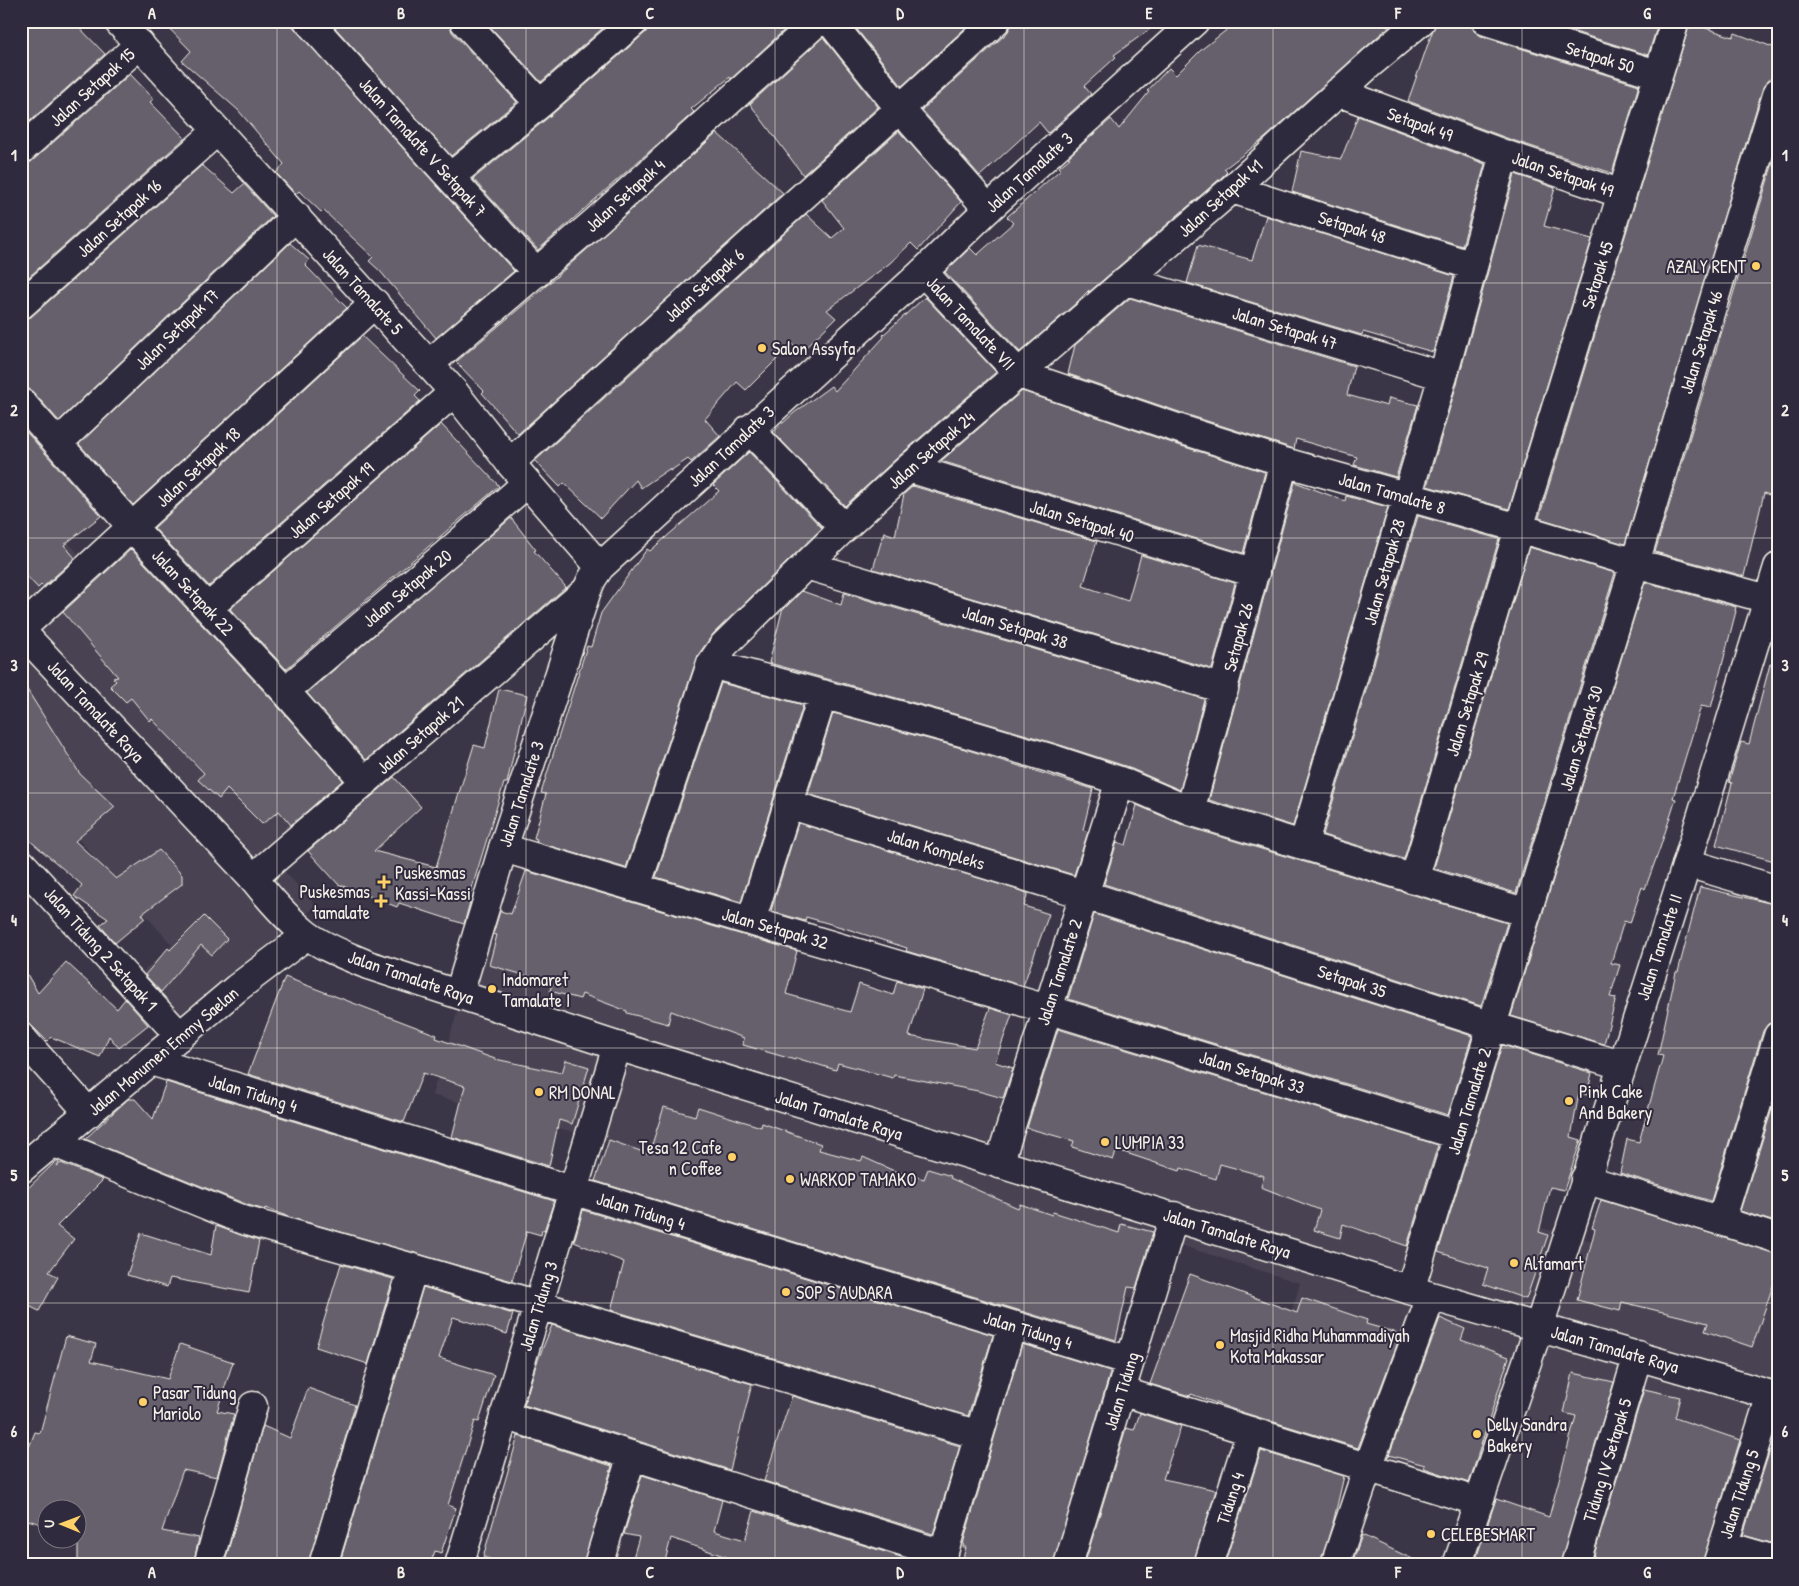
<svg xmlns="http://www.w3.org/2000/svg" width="1799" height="1586" viewBox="0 0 1799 1586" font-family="'Patrick Hand',sans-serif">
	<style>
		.built { fill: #484352 }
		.building { fill: #65616c; stroke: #f4f1e8 }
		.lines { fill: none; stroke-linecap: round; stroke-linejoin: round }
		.minor-casing { stroke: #f4f1e8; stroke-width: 31 }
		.tertiary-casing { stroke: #f4f1e8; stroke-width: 31 }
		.minor { stroke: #2f2a3d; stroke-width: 28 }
		.tertiary { stroke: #2f2a3d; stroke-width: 28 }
		.grid { fill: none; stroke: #f4f1e8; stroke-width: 1; stroke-opacity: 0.55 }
		.poi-dot { fill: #ffd166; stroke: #2f2a3d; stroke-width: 2 }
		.labels { text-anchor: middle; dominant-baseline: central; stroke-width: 4; stroke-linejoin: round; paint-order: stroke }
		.street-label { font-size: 18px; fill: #f4f1e8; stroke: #2f2a3d }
		.poi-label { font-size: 18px; fill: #f4f1e8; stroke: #2f2a3d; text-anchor: start }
		.neatline { fill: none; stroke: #f4f1e8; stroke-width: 2 }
		.grid-label { font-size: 16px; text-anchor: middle; font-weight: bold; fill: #f4f1e8 }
	</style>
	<rect width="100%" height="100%" fill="#3b3647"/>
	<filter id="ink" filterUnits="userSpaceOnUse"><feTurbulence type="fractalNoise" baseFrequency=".02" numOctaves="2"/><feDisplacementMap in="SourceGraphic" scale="10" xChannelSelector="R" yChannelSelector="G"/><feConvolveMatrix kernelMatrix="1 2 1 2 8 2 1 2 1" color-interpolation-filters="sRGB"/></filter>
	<g filter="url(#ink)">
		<path class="built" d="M21,491L321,819L277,863L316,906L175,1020L135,979L172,945L21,774Z
			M508,910L1440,1202L1616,1247L1778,1297V1504L1617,1454L1500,1415L1474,1498L1257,1428L1300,1283L1161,1239L1142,1302L608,1141L432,1095L457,1013Z"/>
		<path class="building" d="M21,21H73L105,54L21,129Z
			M162,21H288L514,271L436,338L380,271L369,261L373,257L323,210L321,212L299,191L296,194L276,173L284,164L238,110L182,61L191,51Z
			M329,21H449L452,32L517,102L451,156Z
			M485,21H611L541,82Z
			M650,21H794L731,79L730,77L691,109L694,112L538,250L473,179L550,116L645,33L650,26Z
			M850,21H973L902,86Z
			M1011,21H1161L1114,55L1116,57L1084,86L1091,94L1048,133L1039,122L980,176L922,110L1007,33L1011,26Z
			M1238,21H1395L1265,138L1224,169L1227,172L1222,177L1088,293L1089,290L1075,304L1020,352L945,272L970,248L977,255L1013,223L1007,217L1061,169L1059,167L1070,158L1068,157L1111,119L1119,129L1149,92L1147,91L1169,68L1176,75L1202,49Z
			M1436,21H1471L1474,31L1481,36L1639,85L1612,173L1509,139L1408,101Z
			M1540,21H1659L1648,55Z
			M1690,23L1733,37L1735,33L1778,49V77L1768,80L1763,87L1625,544L1539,518Z
			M823,37L878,107L803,175L750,104Z
			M130,74L154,99L150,102L185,138L21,284V165L31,162Z
			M1358,116L1485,164L1462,246L1292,192L1301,151L1341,159Z
			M899,131L961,202L918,250L911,243L890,263L827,310L836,318L800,353L792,344L746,390L737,382L705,419L720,436L691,462L688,459L670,471L669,469L641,488L636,480L601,518L564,483L560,487L535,461L806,214L832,238L844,228L822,200Z
			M717,133L783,193L518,434L482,393L484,391L456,362L547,285Z
			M1778,146V498L1764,493L1744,576L1655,552Z
			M202,165L234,193L244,184L273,216L59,421L33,392L26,387H21V320L31,317Z
			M1515,174L1555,188L1544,226L1592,239L1509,509L1427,486L1458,380Z
			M1266,216L1454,276L1433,352L1363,332L1362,335L1187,283L1198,245L1252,260Z
			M290,243L309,260L305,265L347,308L133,505L79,444Z
			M925,297L996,372L898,457L845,506L773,432L794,413L831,386L835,391L884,337L883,335Z
			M1130,298L1354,366L1347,395L1387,406L1389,398L1418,405L1396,477L1354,465L1357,457L1296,439L1294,449L1288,447L1185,414L1068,374L1075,345Z
			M362,336L420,391L415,396L420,401L209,586L154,528Z
			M1022,391L1175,444L1265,472L1243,553L941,461Z
			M441,424L499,486L286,669L230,609Z
			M21,426L101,516L64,545L75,558L43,587L41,585L38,588L21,570Z
			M749,452L822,528L713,634L698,655L626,868L536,842L537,839L534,838L546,794L541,793L587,646L591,647L601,613L647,549L650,551L719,491L713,485Z
			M1295,482L1345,501L1346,496L1388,507L1293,826L1209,800Z
			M913,486L1097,541L1083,586L1128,601L1141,555L1235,583L1212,669L873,569L884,532L895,536L904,494Z
			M1418,516L1499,539L1404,859L1323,835Z
			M511,518L536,550L534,551L566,587L366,760L307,693Z
			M1529,547L1615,573L1516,893L1434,868Z
			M131,549L273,701L343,780L291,825L279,811L262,824L227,789L219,799L198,780L204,773L152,719L150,721L131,698L126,702L110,686L116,681L113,678L118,677L63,612Z
			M1645,582L1736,607L1735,611H1736L1711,708L1701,706L1673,798L1676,799L1660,848L1645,889L1642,887L1630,923L1624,921L1611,963L1620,965L1610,997L1616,998L1604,1044L1511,1016Z
			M802,591L841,605L844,593L1204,699L1180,790L1125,766L1060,745L973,719L769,663L782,611Z
			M1770,664L1778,665V862L1716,845L1732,783L1729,782L1741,742L1749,744Z
			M21,680L80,774L115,807L75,841L116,879L159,850L182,875V884L142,914L145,918L115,943L100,925L108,919L74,896L82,885L21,833Z
			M721,683L803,705L741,902L656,877Z
			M499,689L527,695L507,783H504L468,901L470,902L464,924L399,903L397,907L338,884L308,851L394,777L421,807L374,851L436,867L474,745L485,748Z
			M833,713L965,749L1093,789L1083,830L1088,832L1074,875L808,794Z
			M1137,805L1185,826L1507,923L1481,1006L1104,884L1117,842L1126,845Z
			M798,823L1028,893L1024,906L1049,914L1023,986L906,951L907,948L841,927L806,917L805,921L771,911Z
			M526,871L797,951L786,994L850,1012L859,984L893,995L897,981L923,989L909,1036L975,1048L990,1008L1012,1015L995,1062L1013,1068L1003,1098L978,1091L894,1075L893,1078L838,1063L836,1070L796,1058L795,1060L743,1045L744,1038L671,1011L668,1024L627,1013V1011L582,994L580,999L550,991L552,983L489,965L497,935L493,934L500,911L511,914Z
			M1700,887L1778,905V1021L1768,1024L1763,1031L1711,1201L1620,1173L1627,1139L1639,1142L1663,1056L1658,1055L1676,972H1678Z
			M1094,914L1472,1036L1448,1115L1068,999Z
			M204,916L227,939L212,955L201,945L161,992L145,975L168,948L170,950Z
			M66,962L117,1009L125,999L148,1025L119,1048L109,1036L100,1057L51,1037L47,1041L32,1026L21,1020V964L38,993Z
			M285,977L437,1035L436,1038L495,1059L562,1073L566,1060L589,1067L572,1124L559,1120L549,1166L452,1137L465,1086L423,1073L404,1122L248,1074Z
			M1058,1029L1438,1145L1407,1246L1343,1224L1340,1238L1314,1230L1320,1210L1261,1187L1264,1176L1220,1164L1216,1179L1181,1168L1180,1171L1117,1150L1113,1160L1072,1147L1074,1141L1027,1128Z
			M1502,1045L1592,1073L1587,1095L1579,1093L1571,1137L1581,1140L1564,1190L1550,1187L1539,1232L1548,1235L1526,1299L1483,1284L1488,1268L1438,1252Z
			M166,1082L554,1201L544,1231L542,1230L541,1235L527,1231L512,1281L292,1218L265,1208V1210L248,1205L85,1139L128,1099H135L153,1119Z
			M1778,1090V1223L1740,1211Z
			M664,1107L695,1116L698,1107L761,1127L762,1123L821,1144L819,1150L861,1161L863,1157L892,1170L924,1179L928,1169L951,1176L950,1178L1018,1208L1020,1204L1052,1215L1053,1212L1119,1233L1121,1224L1153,1232L1136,1288L1128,1287L1116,1340L595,1181L609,1140L649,1154Z
			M56,1161L59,1162L57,1166L61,1163L103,1180L57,1226L74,1239L49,1272L58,1277L39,1311L21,1302V1195Z
			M1601,1200L1778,1254V1271L1752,1347L1705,1331L1708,1323L1622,1302L1620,1311L1577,1300L1595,1229L1592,1228Z
			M583,1210L993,1335L968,1416L611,1310L624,1262L574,1242Z
			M216,1226L259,1241L249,1293L170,1278L167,1287L127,1275L141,1233L211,1255Z
			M341,1264L393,1279L368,1364L316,1347Z
			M1190,1274L1297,1313L1302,1298L1367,1320L1366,1324L1401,1334L1358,1448L1235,1410L1191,1394L1190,1396L1150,1384Z
			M423,1287L513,1314L507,1334L453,1317L439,1358L494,1375L479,1422L475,1421L448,1505L456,1508L441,1553L435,1551L430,1565H339Z
			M1440,1318L1465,1329L1461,1340L1509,1357L1469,1483L1424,1468L1425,1465L1389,1455Z
			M552,1325L752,1384L730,1470L524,1405L536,1365Z
			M66,1336L96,1344L91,1361L168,1379L180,1344L233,1362L217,1411L234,1414L217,1477L183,1470L162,1531L199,1538L193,1565H78V1508H48V1526L21,1518V1467L35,1432L40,1433Z
			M1022,1344L1110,1371V1373L1053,1565H961L966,1547H963L964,1540Z
			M1573,1373L1614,1382L1560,1565H1474L1496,1499L1549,1517L1576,1416L1564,1413Z
			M308,1388L355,1405L308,1565H224L263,1426L290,1438Z
			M1644,1389L1680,1397L1675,1418L1740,1440L1702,1565H1591Z
			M792,1396L960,1446L933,1534L764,1481Z
			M1140,1413L1181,1426L1163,1479L1216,1490L1193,1565H1108L1086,1559L1126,1428L1134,1430Z
			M518,1436L612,1466L583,1565H510L483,1557Z
			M1770,1450L1778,1453V1545L1743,1535Z
			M1261,1451L1344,1476L1334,1519L1320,1565H1224Z
			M642,1475L722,1500L714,1531L745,1540L754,1511L914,1561L913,1565H750L671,1538L664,1565H631L639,1537L624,1534Z
			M1362,1535L1425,1565H1369L1354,1558Z"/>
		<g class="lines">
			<g class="minor-casing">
				<path id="minor" d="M308,21L537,273
					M464,21L540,104
					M830,21L900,109L988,209
					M1486,21L1657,74
					M1338,92L1504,154L1622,194
					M21,150L140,44
					M450,177L540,104L635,21
					M1232,189L1473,266
					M923,272L1019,374L1180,429L1284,462L1519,528L1635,563L1768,599
					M1127,281L1443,376
					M21,305L217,131
					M429,364L595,222L818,21
					M21,402L132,527L285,691L365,782
					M749,429L844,528
					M58,443L296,216
					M510,463C670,314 835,169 996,21
					M909,468L1255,573
					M806,565L1224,689
					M208,608L454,392
					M21,629L375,303
					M711,664L969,734L1056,760L1120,781L1190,811L1527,913
					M285,691L452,549L527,483
					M788,804L1083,894L1492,1026L1621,1065
					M1190,811L1284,462
					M1303,846L1443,376L1504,154
					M503,848L1047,1009L1458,1135
					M21,863L180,1036
					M1687,863L1778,890
					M253,878L587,590
					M1414,880L1519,528L1675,21
					M636,887L711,664L724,645L844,528L909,468L1232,189L1372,62L1421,21
					M751,921L823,694
					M21,1037L89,1113
					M151,1061L1130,1361
					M52,1142L243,1220L413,1268L979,1435
					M999,1164L1120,781
					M1585,1179L1721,1221L1778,1036
					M1721,1221L1778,1239
					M1410,1290L1635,563L1722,273L1778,92
					M1121,1391L1479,1502
					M504,1415L943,1554
					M1723,1545L1778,1561
					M208,1565L253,1406
					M323,1565L413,1268
					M459,1565L617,1046
					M598,1565L632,1455
					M940,1565L1012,1325
					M1068,1565L1174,1216
					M1208,1565L1251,1431
					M1335,1565L1368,1467L1431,1297
					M1457,1565L1539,1327
					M1575,1565L1638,1355
					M1717,1565L1771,1395"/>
			</g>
			<g class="tertiary-casing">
				<path id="tertiary" d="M118,21L454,392L510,463L600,567
					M21,631L253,878C269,898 286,918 306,934C324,948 348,956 368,965L617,1046L1410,1290L1778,1397
					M459,994L503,848L587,590L592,579L600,567L923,272L988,209L1195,21
					M21,1169L237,988L307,935
					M1539,1327L1687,863L1778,567"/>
			</g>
			<use href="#minor" class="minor"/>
			<use href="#tertiary" class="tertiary"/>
		</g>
	</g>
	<path class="grid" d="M277,21V1565M526,21V1565M775,21V1565M1024,21V1565M1273,21V1565M1522,21V1565M21,283H1778M21,538H1778M21,793H1778M21,1048H1778M21,1303H1778"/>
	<g class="poi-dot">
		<circle cx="1756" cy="266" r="5"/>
		<circle cx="762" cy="348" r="5"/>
		<path d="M381.5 874.5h5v5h5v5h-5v5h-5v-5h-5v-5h5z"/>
		<path d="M378.5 893.5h5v5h5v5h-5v5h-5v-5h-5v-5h5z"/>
		<circle cx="492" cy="989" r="5"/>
		<circle cx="539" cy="1092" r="5"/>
		<circle cx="1569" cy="1101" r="5"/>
		<circle cx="1105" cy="1142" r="5"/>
		<circle cx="732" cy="1157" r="5"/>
		<circle cx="790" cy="1179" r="5"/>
		<circle cx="1514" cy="1263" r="5"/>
		<circle cx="786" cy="1292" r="5"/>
		<circle cx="1220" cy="1345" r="5"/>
		<circle cx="143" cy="1402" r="5"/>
		<circle cx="1477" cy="1434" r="5"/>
		<circle cx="1431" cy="1534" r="5"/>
	</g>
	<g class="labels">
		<g class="street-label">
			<text transform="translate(1600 57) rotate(17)">Setapak 50</text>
			<text transform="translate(92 87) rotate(-42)">Jalan Setapak 15</text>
			<text transform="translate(1420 124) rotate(20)">Setapak 49</text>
			<text transform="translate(423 147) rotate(48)">Jalan Tamalate V Setapak 7</text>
			<text transform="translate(1029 172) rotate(-42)">Jalan Tamalate 3</text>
			<text transform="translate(1563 174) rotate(19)">Jalan Setapak 49</text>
			<text transform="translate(625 195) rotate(-42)">Jalan Setapak 4</text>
			<text transform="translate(1220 198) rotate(-42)">Jalan Setapak 41</text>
			<text transform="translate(119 218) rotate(-42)">Jalan Setapak 16</text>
			<text transform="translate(1352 227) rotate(18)">Setapak 48</text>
			<text transform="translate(1597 275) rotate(-73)">Setapak 45</text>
			<text transform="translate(704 285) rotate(-42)">Jalan Setapak 6</text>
			<text transform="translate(363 291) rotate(48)">Jalan Tamalate 5</text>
			<text transform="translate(971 323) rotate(47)">Jalan Tamalate VII</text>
			<text transform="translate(1285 328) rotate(17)">Jalan Setapak 47</text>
			<text transform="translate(177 329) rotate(-44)">Jalan Setapak 17</text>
			<text transform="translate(1701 342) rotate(-73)">Jalan Setapak 46</text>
			<text transform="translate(731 446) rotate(-43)">Jalan Tamalate 3</text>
			<text transform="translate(931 450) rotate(-41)">Jalan Setapak 24</text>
			<text transform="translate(198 467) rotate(-43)">Jalan Setapak 18</text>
			<text transform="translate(1392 493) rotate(16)">Jalan Tamalate 8</text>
			<text transform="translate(331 500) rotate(-41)">Jalan Setapak 19</text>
			<text transform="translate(1082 521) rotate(17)">Jalan Setapak 40</text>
			<text transform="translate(1384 572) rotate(-74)">Jalan Setapak 28</text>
			<text transform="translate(407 588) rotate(-40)">Jalan Setapak 20</text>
			<text transform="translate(193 592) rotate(47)">Jalan Setapak 22</text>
			<text transform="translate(1015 627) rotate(17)">Jalan Setapak 38</text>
			<text transform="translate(1238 637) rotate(-75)">Setapak 26</text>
			<text transform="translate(1467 704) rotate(-73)">Jalan Setapak 29</text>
			<text transform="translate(96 711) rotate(47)">Jalan Tamalate Raya</text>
			<text transform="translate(420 735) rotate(-41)">Jalan Setapak 21</text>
			<text transform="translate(1581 738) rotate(-73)">Jalan Setapak 30</text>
			<text transform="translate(521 794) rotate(-72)">Jalan Tamalate 3</text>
			<text transform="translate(936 849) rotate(17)">Jalan Kompleks</text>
			<text transform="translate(775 928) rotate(16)">Jalan Setapak 32</text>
			<text transform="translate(1659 947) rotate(-72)">Jalan Tamalate II</text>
			<text transform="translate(101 949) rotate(48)">Jalan Tidung 2 Setapak 1</text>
			<text transform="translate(1059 972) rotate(-72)">Jalan Tamalate 2</text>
			<text transform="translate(411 977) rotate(19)">Jalan Tamalate Raya</text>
			<text transform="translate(1352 981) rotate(18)">Setapak 35</text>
			<text transform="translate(163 1051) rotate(-40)">Jalan Monumen Emmy Saelan</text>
			<text transform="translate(1252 1072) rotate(17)">Jalan Setapak 33</text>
			<text transform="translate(253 1093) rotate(17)">Jalan Tidung 4</text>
			<text transform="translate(1469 1101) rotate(-73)">Jalan Tamalate 2</text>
			<text transform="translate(839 1115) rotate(17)">Jalan Tamalate Raya</text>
			<text transform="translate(641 1211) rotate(17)">Jalan Tidung 4</text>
			<text transform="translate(1227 1233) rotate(17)">Jalan Tamalate Raya</text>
			<text transform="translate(538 1306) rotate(-73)">Jalan Tidung 3</text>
			<text transform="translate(1028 1330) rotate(17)">Jalan Tidung 4</text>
			<text transform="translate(1615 1349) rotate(16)">Jalan Tamalate Raya</text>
			<text transform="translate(1121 1391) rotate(-73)">Jalan Tidung</text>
			<text transform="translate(1607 1460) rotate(-73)">Tidung IV Setapak 5</text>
			<text transform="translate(1739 1494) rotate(-72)">Jalan Tidung 5</text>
			<text transform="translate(1230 1498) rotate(-72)">Tidung 4</text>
		</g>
		<g class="poi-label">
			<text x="1746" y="266" text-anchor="end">AZALY RENT</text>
			<text x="772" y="348">Salon Assyfa</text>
			<text x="395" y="872">Puskesmas<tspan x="395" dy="21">Kassi-Kassi</tspan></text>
			<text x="370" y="891" text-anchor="end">Puskesmas<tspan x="370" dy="21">tamalate</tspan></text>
			<text x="502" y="979">Indomaret<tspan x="502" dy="21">Tamalate I</tspan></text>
			<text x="1579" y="1091">Pink Cake<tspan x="1579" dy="21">And Bakery</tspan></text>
			<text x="549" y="1092">RM DONAL</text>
			<text x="1115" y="1142">LUMPIA 33</text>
			<text x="722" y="1147" text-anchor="end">Tesa 12 Cafe<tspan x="722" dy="21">n Coffee</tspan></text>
			<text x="800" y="1179">WARKOP TAMAKO</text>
			<text x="1524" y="1263">Alfamart</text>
			<text x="796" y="1292">SOP S AUDARA</text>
			<text x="1230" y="1335">Masjid Ridha Muhammadiyah<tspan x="1230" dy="21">Kota Makassar</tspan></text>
			<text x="153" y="1392">Pasar Tidung<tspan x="153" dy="21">Mariolo</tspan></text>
			<text x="1487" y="1424">Delly Sandra<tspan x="1487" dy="21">Bakery</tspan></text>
			<text x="1441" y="1534">CELEBESMART</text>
		</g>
	</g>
	<rect width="1799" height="1586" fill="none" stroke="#2f2a3d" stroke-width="55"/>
	<g transform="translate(62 1524) rotate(271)"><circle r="24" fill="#2f2a3d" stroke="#7e7a81"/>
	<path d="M0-4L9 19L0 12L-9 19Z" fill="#ffd166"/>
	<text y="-8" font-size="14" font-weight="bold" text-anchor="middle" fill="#f4f1e8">U</text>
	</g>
	<rect x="28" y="28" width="1744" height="1530" class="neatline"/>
	<g class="grid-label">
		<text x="152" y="19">A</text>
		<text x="401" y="19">B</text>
		<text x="650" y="19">C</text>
		<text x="900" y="19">D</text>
		<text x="1149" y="19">E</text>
		<text x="1398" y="19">F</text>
		<text x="1647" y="19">G</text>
		<text x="14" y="161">1</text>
		<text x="1785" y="161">1</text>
		<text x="14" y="416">2</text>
		<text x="1785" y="416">2</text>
		<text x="14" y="671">3</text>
		<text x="1785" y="671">3</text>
		<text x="14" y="926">4</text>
		<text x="1785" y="926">4</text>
		<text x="14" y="1181">5</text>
		<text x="1785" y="1181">5</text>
		<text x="14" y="1437">6</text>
		<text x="1785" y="1437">6</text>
		<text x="152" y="1578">A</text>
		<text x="401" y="1578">B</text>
		<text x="650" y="1578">C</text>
		<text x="900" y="1578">D</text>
		<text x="1149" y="1578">E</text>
		<text x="1398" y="1578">F</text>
		<text x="1647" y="1578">G</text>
	</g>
</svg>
